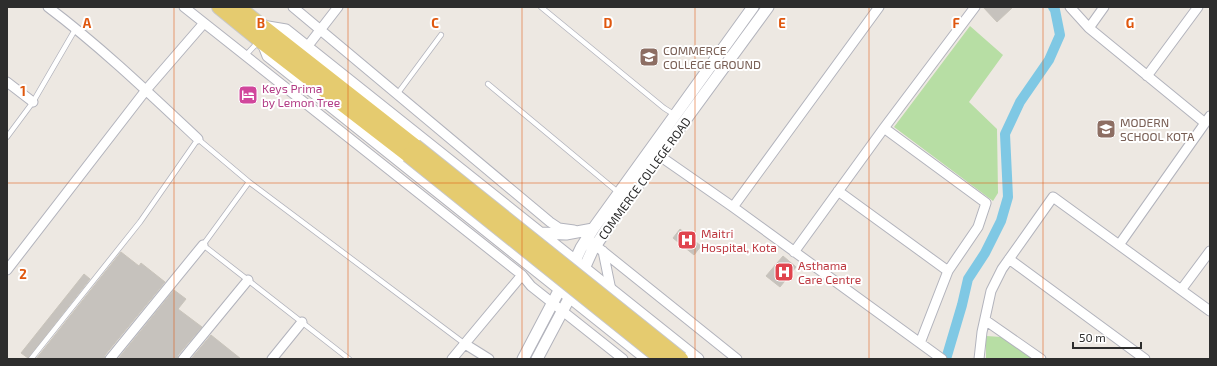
<svg xmlns="http://www.w3.org/2000/svg" width="1217" height="366" viewBox="0 0 1217 366" font-family="'Exo 2',sans-serif">
	<style>
		.green { fill: #b7dea4 }
		.lines { fill: none; stroke-linecap: round; stroke-linejoin: round }
		.canal { stroke: #7fc8e4; stroke-width: 10 }
		.building { fill: #c6c2bd; stroke: #c9c4bb }
		.service-casing { stroke: #b2b3bc; stroke-width: 6 }
		.minor-casing { stroke: #b2b3bc; stroke-width: 11 }
		.tertiary-casing { stroke: #b2b3bc; stroke-width: 13 }
		.primary-casing { stroke: #c8c8c8; stroke-width: 16 }
		.service { stroke: #fff; stroke-width: 4.5 }
		.minor { stroke: #fff; stroke-width: 9 }
		.tertiary { stroke: #fff; stroke-width: 11 }
		.primary { stroke: #e5cb6f; stroke-width: 14 }
		.primary-bridge-casing { stroke: #c8c8c8; stroke-width: 16; stroke-linecap: butt }
		.primary-bridge { stroke: #e5cb6f; stroke-width: 14 }
		.grid { fill: none; stroke: #df570e; stroke-width: 1; stroke-opacity: 0.55 }
		.labels { text-anchor: middle; dominant-baseline: central; stroke-width: 4; stroke-linejoin: round; paint-order: stroke }
		.education-label { font-size: 12px; fill: #785e54; stroke: #fff; text-anchor: start }
		.hotel-label { font-size: 12px; fill: #b23c85; stroke: #fff; text-anchor: start }
		.street-label { font-size: 12px; fill: #2d2d2d; stroke: #fff }
		.health-label { font-size: 12px; fill: #be3a42; stroke: #fff; text-anchor: start }
		.grid-label { font-size: 13px; text-anchor: middle; font-weight: bold; fill: #df570e; stroke: #fff; stroke-width: 4; stroke-linejoin: round; paint-order: stroke }
	</style>
	<rect width="100%" height="100%" fill="#ede8e2"/>
	<path class="green" d="M970,26L1003,55L969,102L997,129L998,193L993,201L894,127Z
		M986,336L1002,337L1033,359H986Z"/>
	<g class="lines">
		<path class="canal" d="M946,359L962,305L968,279L985,253L1001,221L1008,197L1005,134L1020,102L1049,60L1060,35L1055,10L1053,7"/>
	</g>
	<path class="building" d="M983,7H1013L997,22Z
		M680,229L701,246L694,255L673,238Z
		M121,252L139,266L141,263L165,282L105,355L104,359H36Z
		M783,256L796,267L780,287L766,276Z
		M84,274L90,279L28,358L21,353Z
		M174,290L186,299L178,309L202,327L178,355L177,359H118Z
		M211,335L241,359H191Z"/>
	<g class="lines">
		<g class="service-casing">
			<path id="service" d="M541,7L664,108L675,115
				M245,56L259,41
				M488,84L619,193
				M398,93L441,35
				M7,137L33,102L76,28
				M249,182L203,245L349,359
				M31,359L140,222L198,139L249,182L465,344"/>
		</g>
		<g class="minor-casing">
			<path id="minor" d="M48,7C101,47 149,93 198,139
				M184,7L522,275L531,286L623,359
				M293,7L550,222L559,228L574,230
				M1070,7L1089,28L1205,123
				M1089,28L1104,7
				M307,47L338,7
				M1147,76L1198,7
				M7,82L33,102
				M884,128L986,203L978,227L948,271L920,343
				M654,152L733,207L942,359
				M838,191L948,271
				M733,207L879,7
				M590,241L737,359
				M1119,245L1210,116
				M603,251L611,290
				M794,252L884,128L975,7
				M1009,259L1145,359
				M7,270L146,90L204,23
				M1181,290L1210,251
				M985,320L1041,359
				M465,344L489,359
				M110,359L203,245
				M183,359L248,280
				M272,359L302,322
				M452,359L522,275
				M979,359L982,332L991,291L1002,269L1053,197L1210,311"/>
		</g>
		<g class="tertiary-casing">
			<path id="tertiary" d="M262,26L286,30L698,359
				M263,43L268,56L647,359
				M541,233L566,234L593,229
				M572,267L581,248L593,229L753,7
				M582,273L592,251L621,208L768,7
				M523,359L563,283
				M537,359L573,291"/>
		</g>
		<g class="primary-casing">
			<path id="primary" d="M219,7L263,43L408,155
				M238,7L415,146"/>
		</g>
		<use href="#service" class="service"/>
		<use href="#minor" class="minor"/>
		<use href="#tertiary" class="tertiary"/>
		<use href="#primary" class="primary"/>
		<g class="primary-bridge-casing">
			<path id="primary-bridge" d="M415,146L681,359
				M408,155L662,359"/>
		</g>
		<use href="#primary-bridge" class="primary-bridge"/>
	</g>
	<path class="grid" d="M174,7V359M348,7V359M522,7V359M695,7V359M869,7V359M1043,7V359M7,183H1210"/>
	<defs>
		<g id="university-square" transform="scale(1)"><rect x="-9" y="-9" width="18" height="18" rx="4" fill="#8d6e63" stroke="#fff"/><path d="M0-5L7-2L0 1L-7-2ZM-4 1L0 2.5L4 1V4Q0 6-4 4Z" fill="#fff"/></g>
		<g id="hotel-square" transform="scale(1)"><rect x="-9" y="-9" width="18" height="18" rx="4" fill="#d1479c" stroke="#fff"/><path d="M-6-4.5h1.5V1H6V5H4.5V3h-9V5H-6ZM-4 0a1.8 1.8 0 1 1 3.6 0ZM.5 0V-2.5h3Q6-2.5 6 0Z" fill="#fff"/></g>
		<g id="school-square" transform="scale(1)"><rect x="-9" y="-9" width="18" height="18" rx="4" fill="#8d6e63" stroke="#fff"/><path d="M0-5L7-2L0 1L-7-2ZM-4 1L0 2.5L4 1V4Q0 6-4 4Z" fill="#fff"/></g>
		<g id="hospital-square" transform="scale(1)"><rect x="-9" y="-9" width="18" height="18" rx="4" fill="#e0444e" stroke="#fff"/><path d="M-5-5h3v3.5h4V-5h3V5h-3V1.5h-4V5h-3Z" fill="#fff"/></g>
	</defs>
	<g fill-rule="evenodd">
		<use href="#university-square" x="649" y="57"/>
		<use href="#hotel-square" x="248" y="95"/>
		<use href="#school-square" x="1106" y="129"/>
		<use href="#hospital-square" x="687" y="240"/>
		<use href="#hospital-square" x="784" y="272"/>
	</g>
	<g class="labels">
		<g class="education-label">
			<text x="663" y="50">COMMERCE<tspan x="663" dy="14">COLLEGE GROUND</tspan></text>
			<text x="1120" y="122">MODERN<tspan x="1120" dy="14">SCHOOL KOTA</tspan></text>
		</g>
		<g class="hotel-label">
			<text x="262" y="88">Keys Prima<tspan x="262" dy="14">by Lemon Tree</tspan></text>
		</g>
		<g class="street-label">
			<text transform="translate(644 178) rotate(-54)">COMMERCE COLLEGE ROAD</text>
		</g>
		<g class="health-label">
			<text x="701" y="233">Maitri<tspan x="701" dy="14">Hospital, Kota</tspan></text>
			<text x="798" y="265">Asthama<tspan x="798" dy="14">Care Centre</tspan></text>
		</g>
	</g>
	<g class="grid-label">
		<text x="87" y="28">A</text>
		<text x="261" y="28">B</text>
		<text x="435" y="28">C</text>
		<text x="608" y="28">D</text>
		<text x="782" y="28">E</text>
		<text x="956" y="28">F</text>
		<text x="1130" y="28">G</text>
		<text x="23" y="96">1</text>
		<text x="23" y="279">2</text>
	</g>
	<rect width="1217" height="366" fill="none" stroke="#2d2d2d" stroke-width="16"/>
	<path d="M1073 342v6h68v-6" fill="none" stroke="#2d2d2d" stroke-width="2"/>
	<text x="1079" y="342" font-size="12" fill="#2d2d2d" stroke="#ffffff" stroke-width="3" paint-order="stroke">50 m</text>
</svg>
